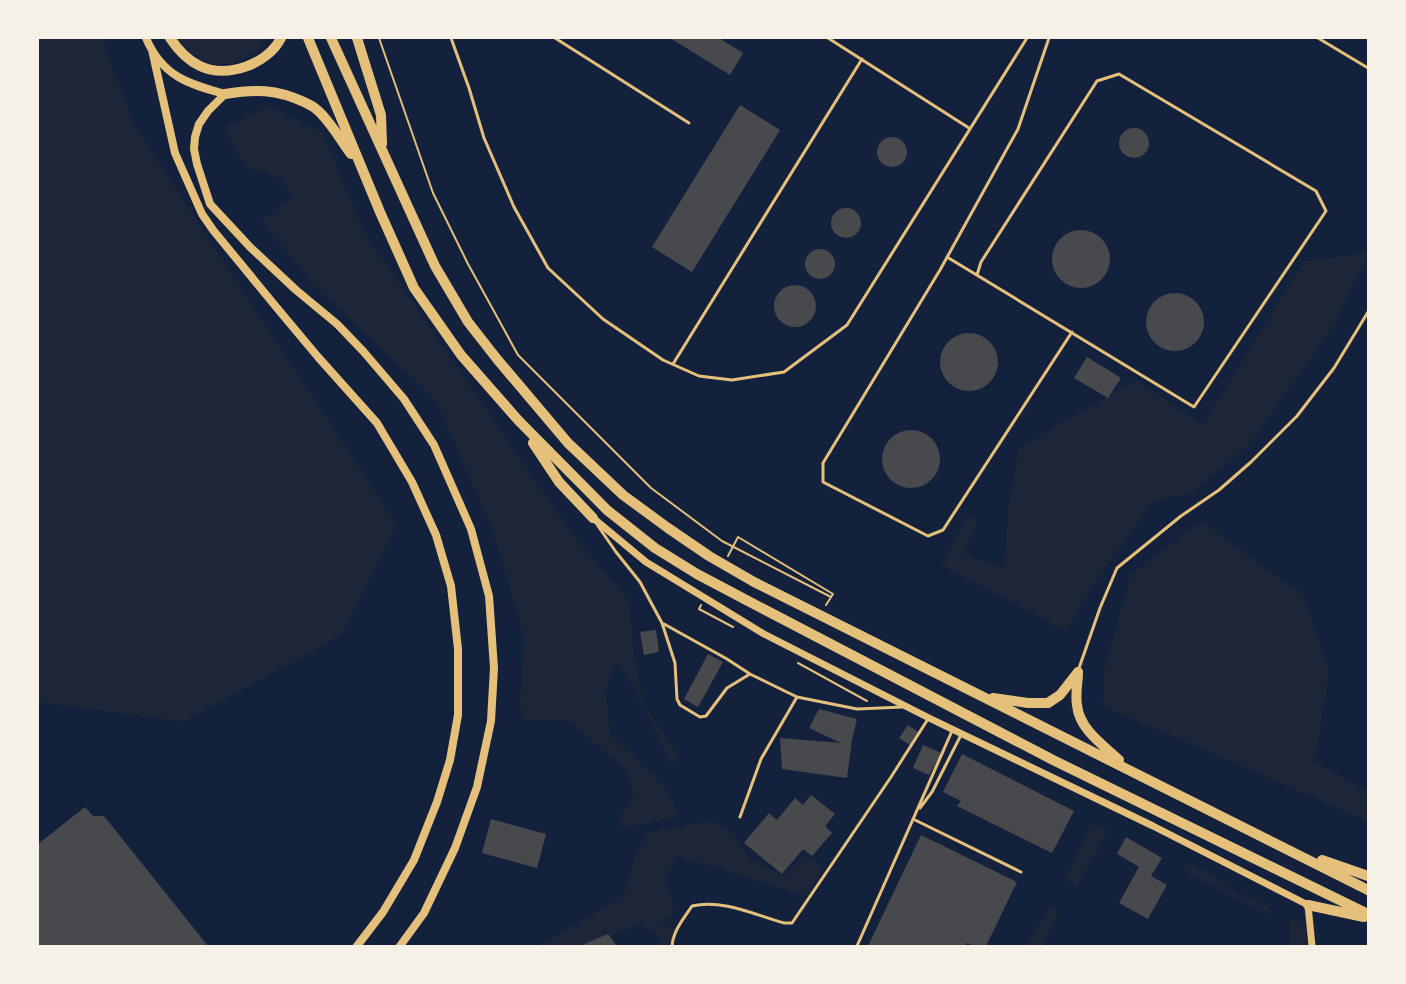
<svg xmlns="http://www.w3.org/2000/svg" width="1406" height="984" viewBox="0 0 1406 984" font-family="'Nunito Sans',sans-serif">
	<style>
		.green { fill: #1d2539 }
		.building { fill: #48494c }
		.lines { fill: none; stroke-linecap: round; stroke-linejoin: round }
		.path { stroke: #e5c07b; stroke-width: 2 }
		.service { stroke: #e5c07b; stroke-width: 3 }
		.tertiary { stroke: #e5c07b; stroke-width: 7 }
		.secondary { stroke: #e5c07b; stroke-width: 8 }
		.motorway { stroke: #e5c07b; stroke-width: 10 }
	</style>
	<rect width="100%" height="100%" fill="#14213d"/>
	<path class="green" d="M38,38H102L134,125L397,525L340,636L184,722L38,702Z
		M176,38H266C256,57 230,69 209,63C202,61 195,55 189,51C183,47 179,44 176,38Z
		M270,106L323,133L364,232L575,538L628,599L635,657L643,702L680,759L671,763L632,684L616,662L605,692L611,736L655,776L673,800L678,818L656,821L624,828L619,817L634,796L624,768L569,721L524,720L520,705L524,637L493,531L436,401L314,285L261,221L293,196L281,178L247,168L224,128Z
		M1368,253L1335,324L1249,445L1192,493L1153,501L1092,587L1066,631L942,566L967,516L979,519L963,555L1004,568L1008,508L1019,448L1136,380L1203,425L1304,261Z
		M1201,521L1303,595L1329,672L1315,762L1368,792V821L1103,706L1104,671L1131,574Z
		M708,821L731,830L747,856L783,877L805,855L824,867L807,896L678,856L665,877L674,906L671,917L656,923L675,929L670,946H656L661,938L639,924L587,946H538L624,895L635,855L648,832Z
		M1092,822L1107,831L1076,888L1065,879Z
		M1186,864L1200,867L1235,892L1270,907V916L1181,870Z
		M1051,905L1059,912L1043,946H1025Z
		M1289,919L1305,922L1307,946H1290Z"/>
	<path class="building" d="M670,38H719L743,53L730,75Z
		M740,105L780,130L692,272L652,247Z
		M1119 143a15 15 0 1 1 30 0a15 15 0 1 1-30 0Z
		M877 152a15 15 0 1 1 30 0a15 15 0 1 1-30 0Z
		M831 223a15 15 0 1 1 30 0a15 15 0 1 1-30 0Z
		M1052 259a29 29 0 1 1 58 0a29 29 0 1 1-58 0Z
		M805 264a15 15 0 1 1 30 0a15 15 0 1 1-30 0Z
		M774 306a21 21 0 1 1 42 0a21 21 0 1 1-42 0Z
		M1146 322a29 29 0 1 1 58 0a29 29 0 1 1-58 0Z
		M940 362a29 29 0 1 1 58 0a29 29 0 1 1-58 0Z
		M1087,357L1121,378L1108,398L1074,378Z
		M882 459a29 29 0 1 1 58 0a29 29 0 1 1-58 0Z
		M656,630L659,652L644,655L640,632Z
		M708,654L723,662L698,707L684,699Z
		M819,709L857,719L852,740L847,778L782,769L780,738L841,743L809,728Z
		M908,725L918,732L910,745L899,738Z
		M923,745L939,752L941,754L929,775L913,768Z
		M962,754L1074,811L1052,853L957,806L961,801L943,792Z
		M811,795L835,814L825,826L832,833L812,856L803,849L782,874L744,843L769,813L777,820L795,798L803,805Z
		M85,807L93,816H104L208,946H38V844Z
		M491,819L546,834L537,868L482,853Z
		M921,835L1017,882L986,946H974L967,943L965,946H868Z
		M1126,837L1162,858L1151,876L1167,885L1148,919L1119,903L1139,867L1117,854Z
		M608,934L617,946H580Z"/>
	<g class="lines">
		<path class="path" d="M379,38L433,193L468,264L518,355L651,488L722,541L831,597
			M728,556L738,537L833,594L826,605
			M701,605L699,609L733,627
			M798,663L867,701"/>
		<path class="service" d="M451,38L469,88L484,138L514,207L548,268L603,319L663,360L699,376L732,380L784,372L847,325L1027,38
			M555,38L689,123
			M828,38L969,128
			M1049,38L1018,129L940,270L823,463V482L928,536L943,530L1072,332
			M1318,38L1368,68
			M947,257L1194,407L1326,211L1316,191L1119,74L1097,81L981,262L977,275
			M673,364L862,59
			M598,526L616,552L640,582L662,623L675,663L677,699L680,705L700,717L706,716L727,688L750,674
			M664,624L727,659L750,674L797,697L857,709L903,707
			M1078,671L1100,608L1117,568L1181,516L1219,490L1251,462L1297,416L1334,368L1368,312
			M920,808L932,792L961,735
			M740,817L761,759L797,697
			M913,819L1021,872
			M672,946C673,931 684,918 692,906C723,899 755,915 784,923H792L891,777L928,719
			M857,946L952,731"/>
		<path class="tertiary" d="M593,518L646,562L764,634L929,718L1153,826L1308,905L1312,946"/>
		<path class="secondary" d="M146,38C162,76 188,84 225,94
			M152,50L175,153L202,214L213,230L277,308L318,357L377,423L412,482L436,535L451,586L458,649V715L450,760L437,802L414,860L383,912L357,946
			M225,94L208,111L199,124L195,137L194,149L197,164L210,204L250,247L296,290L337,324L363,351L404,399L434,445L471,529L489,596L494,668L491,721L477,787L455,848L424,913L400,946"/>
		<path class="motorway" d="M170,38C178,50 187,60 200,66C227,79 268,64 281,38
			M308,38L380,212L414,288L461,355L518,420L607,510L655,548L697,574L750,602L1053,760L1368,914
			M331,38L435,266L468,322L497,359L568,443L623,495L668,528L709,556L754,582L1368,890
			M357,38L381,115L382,144
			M225,94C255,89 276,89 304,102C308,104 313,106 316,109C328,118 342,142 351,154
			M533,443L559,482L593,518
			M1078,672C1078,682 1075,694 1077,705C1079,729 1103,745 1119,760
			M993,698L1028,703H1048L1060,695L1078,672
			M1322,860L1368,876
			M1308,905L1364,917"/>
	</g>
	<rect width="1406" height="984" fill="none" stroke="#f6f1e7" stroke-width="78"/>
</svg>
